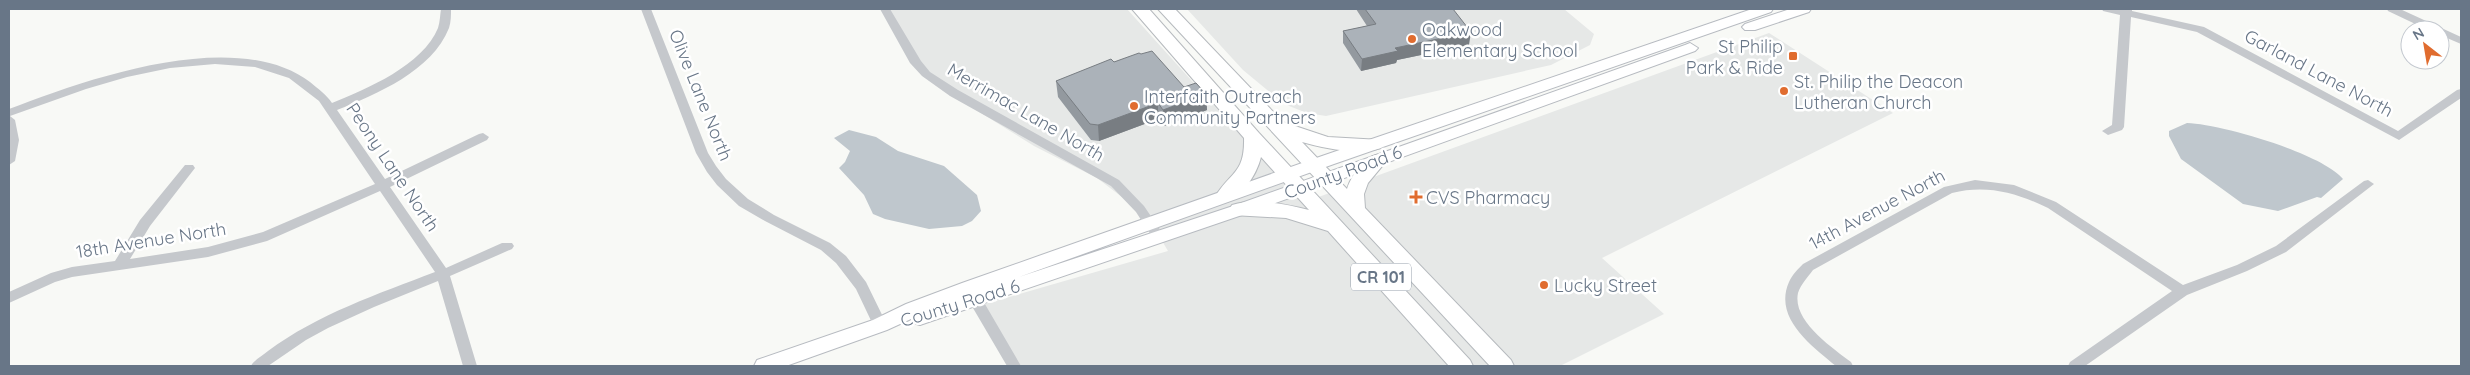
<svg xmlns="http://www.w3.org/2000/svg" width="2470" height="375" viewBox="0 0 2470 375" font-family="Quicksand,sans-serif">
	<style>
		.built { fill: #e6e8e7 }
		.water { fill: #bfc7cd }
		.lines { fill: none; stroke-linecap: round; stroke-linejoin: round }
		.secondary-casing { stroke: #b7bbc1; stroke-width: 2 }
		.primary-casing { stroke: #b6babe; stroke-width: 2 }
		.minor { fill: #c5c8cc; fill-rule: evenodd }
		.secondary { fill: #fff; fill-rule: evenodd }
		.primary { fill: #fff; fill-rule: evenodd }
		.wall { fill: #93999f }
		.shaded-wall { fill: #787d82 }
		.building { fill: #abb2b9; stroke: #787d82 }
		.poi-dot { fill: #e06c2f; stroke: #fff; stroke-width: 2 }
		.labels { text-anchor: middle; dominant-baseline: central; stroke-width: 5; stroke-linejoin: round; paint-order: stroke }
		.shield { fill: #fff; stroke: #959fab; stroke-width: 1 }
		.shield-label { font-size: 16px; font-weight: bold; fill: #687687 }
		.poi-label { font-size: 18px; fill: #687687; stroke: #fff; text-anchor: start }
		.street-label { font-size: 18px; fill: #687687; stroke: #fff }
	</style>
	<rect width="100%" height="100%" fill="#f8f9f6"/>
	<path class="built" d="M884,9H1127L1302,203L1769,33L1893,113L1602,258L1664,314L1560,366H1018L978,306L1168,251L1148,217L1097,178L1034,146L936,85L902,42Z
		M1187,9H1564L1594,34L1590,45L1551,65L1326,116L1307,113L1284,104L1243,70Z"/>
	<path class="water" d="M2187,123C2220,124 2322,153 2343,179L2321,198L2317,197L2278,211L2243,204L2181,159L2169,136V131Z
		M849,130L876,137L898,151L944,166L977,195L981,211L972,221L962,226L929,229L885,219L873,214L864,195L839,168L845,162L850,151L834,138Z"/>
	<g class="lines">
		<g class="secondary-casing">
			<path id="secondary" d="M1752,9H1773L1771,12L1334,164L1019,277L1233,206L1685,45L1690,43L1698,48L1695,51L1245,214L920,325L913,323L911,319L887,330L786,366H754L757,360L873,320L906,304L962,283L1322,156Z
				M1790,9H1811L1809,12L1755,30H1745L1742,27L1745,24Z"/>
		</g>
		<g class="primary-casing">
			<path id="primary" d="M1132,9H1149L1259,133L1470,360L1473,366H1449L1328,231L1286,218L1232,215L1229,210L1232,205C1256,198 1285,204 1309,210L1261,157C1257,174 1238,207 1217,202L1215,197C1230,172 1245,174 1244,138Z
				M1158,9H1175L1283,122L1328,137L1381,140L1384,144L1381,148C1356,155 1327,149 1302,142L1347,189C1352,174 1368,150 1385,155L1388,159L1368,183L1364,194L1365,208L1511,360L1514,366H1490Z"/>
		</g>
		<path class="minor" d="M441,9H451C451,15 451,22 449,28C432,71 377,94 337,110L385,179L479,134L483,133L489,137L487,140L390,187L446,268L502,243H512L514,246L512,249L450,276L477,366H463L438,281L374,307L328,328L306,340L268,366H251C254,360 262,356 268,351C318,314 378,294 435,272L380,191L267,241L208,257L72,277L55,282L9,303V292L51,273L72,267L115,261L140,220L185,165H193L195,168L150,226L130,259L208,247L263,232L375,184L319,101L289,78L255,67L215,64L170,68L127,77L86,89L10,116L15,120L19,140L15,161L9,165V109C87,79 235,26 310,82C318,89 326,94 332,103C367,89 423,65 438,28C440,22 440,15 441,9Z
			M641,9H651L708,153L716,166L726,179L748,199L774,215L830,243L846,256L866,282L887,325L885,329H875L856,289L836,263L821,250L765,221L739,206L717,185L707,172L696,153Z
			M880,9H890L921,61L930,72L958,90L1119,180L1144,206L1165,237L1164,240H1154L1136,212L1111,186L950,96L922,76L910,63Z
			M2102,9H2132V11L2204,27L2398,131L2457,90L2461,89V98L2399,140L2197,32L2131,17L2124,127L2122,130L2108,135L2102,131L2112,125L2120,15L2103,11Z
			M2387,9H2400L2461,37V44L2440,35V30H2428L2388,11Z
			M1975,180L2014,185L2056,202L2183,285L2237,265L2276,246L2364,181L2368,180L2374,184L2286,252L2247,271L2187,295L2085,366H2068L2070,362L2172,291L2048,208C2017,193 1987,184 1952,193L1813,270C1807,278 1801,284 1798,293C1792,321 1833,348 1851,362L1853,366H1836C1812,346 1773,318 1789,282C1792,275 1798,269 1803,264L1944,187Z
			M970,286L975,287L1021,366H1007L963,291L965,287Z"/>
		<use href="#secondary" class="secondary"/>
		<use href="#primary" class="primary"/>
	</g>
	<path class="wall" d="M1356,9H1453L1469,45L1397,60L1396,63L1361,71L1343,43V31L1367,26Z
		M1141,54L1184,87L1206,94L1207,110L1164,126L1158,119L1099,141L1091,140L1058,97L1056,81L1114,62Z"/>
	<path class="shaded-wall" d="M1471,32L1469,45L1397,60L1396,63L1361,71L1362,59L1395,48Z
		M1206,94L1207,110L1164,126L1163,110Z
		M1158,103V119L1099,141L1098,125Z"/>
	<path class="building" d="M1365,9H1453L1471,32L1395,48L1398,51L1362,59L1343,31L1376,24Z
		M1152,51L1184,87L1196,83L1206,94L1163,110L1158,103L1098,125L1090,124L1056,81L1111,59L1114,62L1139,53L1141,54Z"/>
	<g class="poi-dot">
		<circle cx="1412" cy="39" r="5"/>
		<rect x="1788" y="51" width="10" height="10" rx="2.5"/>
		<circle cx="1784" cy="91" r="5"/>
		<circle cx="1134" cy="106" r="5"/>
		<path d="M1413.5 189.5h5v5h5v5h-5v5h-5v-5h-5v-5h5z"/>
		<circle cx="1544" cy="285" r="5"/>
	</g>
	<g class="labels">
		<rect class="shield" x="1351" y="263.5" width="60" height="27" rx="4"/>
		<g class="shield-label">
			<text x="1381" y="277">CR 101</text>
		</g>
		<g class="poi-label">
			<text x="1422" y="29">Oakwood<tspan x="1422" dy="21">Elementary School</tspan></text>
			<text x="1783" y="46" text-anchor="end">St Philip<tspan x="1783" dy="21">Park &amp; Ride</tspan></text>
			<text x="1794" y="81">St. Philip the Deacon<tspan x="1794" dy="21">Lutheran Church</tspan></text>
			<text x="1144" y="96">Interfaith Outreach<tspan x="1144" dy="21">Community Partners</tspan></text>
			<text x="1426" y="197">CVS Pharmacy</text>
			<text x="1554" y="285">Lucky Street</text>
		</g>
		<g class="street-label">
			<text transform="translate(2319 73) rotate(28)">Garland Lane North</text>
			<text transform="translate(701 95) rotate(68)">Olive Lane North</text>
			<text transform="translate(1026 112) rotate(30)">Merrimac Lane North</text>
			<text transform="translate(393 167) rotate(56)">Peony Lane North</text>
			<text transform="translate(1343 172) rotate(-20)">County Road 6</text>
			<text transform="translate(1877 209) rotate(-28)">14th Avenue North</text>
			<text transform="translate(151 240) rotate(-9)">18th Avenue North</text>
			<text transform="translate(960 303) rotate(-17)">County Road 6</text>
		</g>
	</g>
	<rect width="2470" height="375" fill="none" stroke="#687687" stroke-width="20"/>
	<g transform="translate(2425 45) rotate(329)"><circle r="24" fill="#ffffff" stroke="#c3c8cf"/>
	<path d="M0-4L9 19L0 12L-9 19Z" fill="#e06c2f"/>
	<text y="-8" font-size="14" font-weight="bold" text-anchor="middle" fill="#687687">N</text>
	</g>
</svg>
